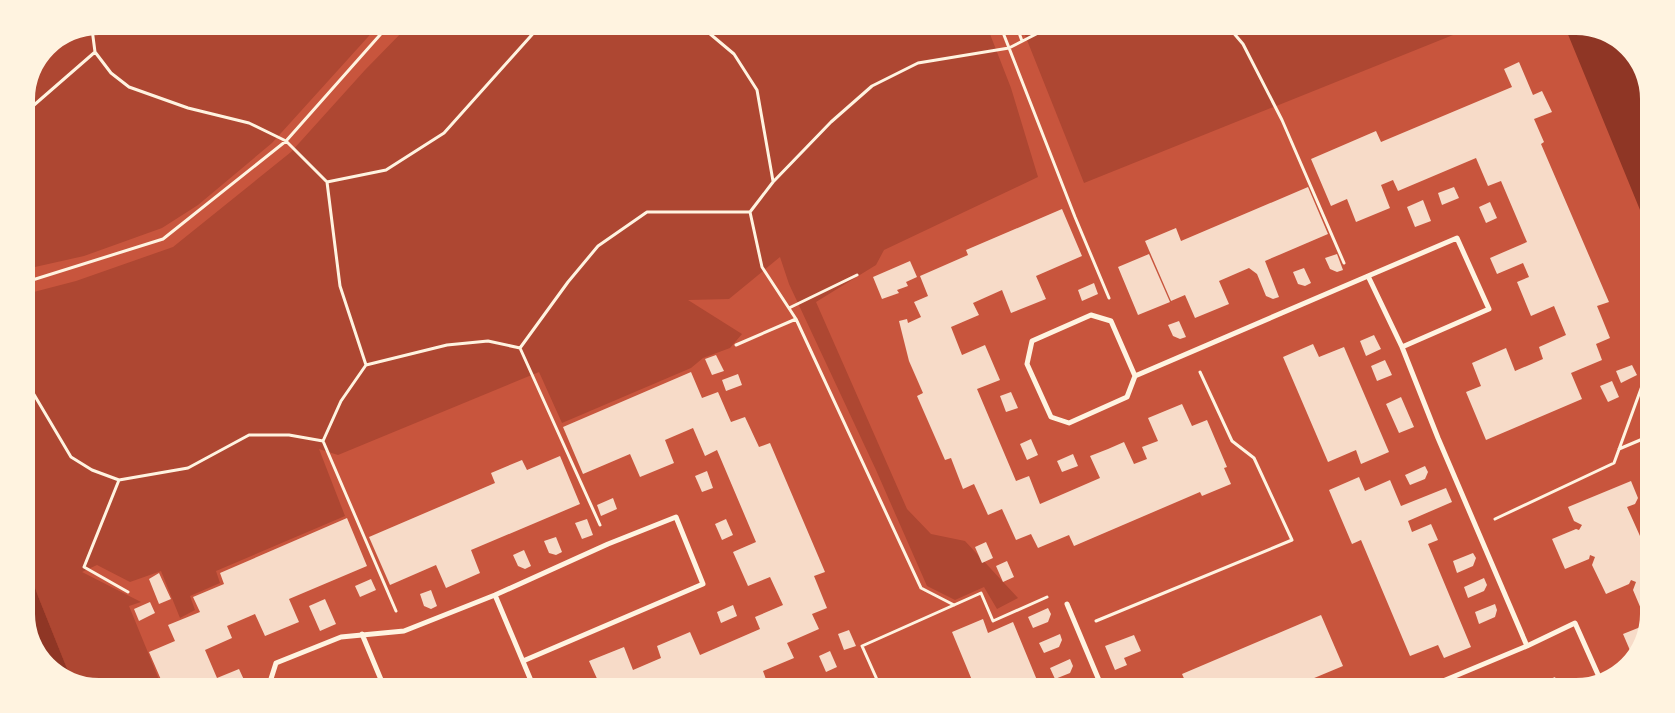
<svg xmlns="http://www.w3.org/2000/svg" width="1675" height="713" viewBox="0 0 1675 713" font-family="Manrope,sans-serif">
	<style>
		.green { fill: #ae4732 }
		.water { fill: #8f3625 }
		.building { fill: #f7dbc8 }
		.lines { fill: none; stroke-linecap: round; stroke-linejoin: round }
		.path { stroke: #fff3e0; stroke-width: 3 }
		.minor { stroke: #fff3e0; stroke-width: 5 }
	</style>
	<rect width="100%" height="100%" fill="#c8553d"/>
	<path class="green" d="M99,26L377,27L272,143L198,205L162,228L84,256L26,269V95L48,47Z
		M407,27L988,29L1011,88L1038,177L884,250L876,265L816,302L907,509L931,534L965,541L1018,598L997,609L984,587L955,600L927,586L876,470L789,284L780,257L729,299L688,300L742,334L730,348L703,358L691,368L562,423L539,372L338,455L319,449L345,516L216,571L220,583L190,596L195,610L180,618L161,571L130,582L97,565L82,572L141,602L129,606L160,682L72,681L38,596L26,562V294L76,281L173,247L291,152L365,70Z
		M1023,30L1463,31L1084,183Z"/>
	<path class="water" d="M1567,32H1603L1631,53L1649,95L1647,227Z
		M26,562L38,596L72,681L41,658L26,619Z"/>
	<path class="building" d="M1519,62L1533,95L1542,91L1552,112L1534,119L1544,142L1541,144L1609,302L1597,306L1610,338L1596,344L1602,360L1571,373L1582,399L1486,440L1466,392L1481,386L1472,363L1506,348L1515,371L1543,359L1539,347L1566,335L1554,306L1531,316L1517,282L1529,277L1523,263L1497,274L1490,258L1527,242L1501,181L1488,186L1476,158L1398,191L1393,180L1381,185L1390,208L1356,222L1347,199L1331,206L1311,159L1376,131L1381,142L1512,87L1504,69Z
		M1308,187L1328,234L1265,261L1279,297L1273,299L1266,296L1257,274L1249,268L1219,281L1229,304L1195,318L1185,295L1171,301L1145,241L1176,228L1181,241Z
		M1454,187L1459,198L1442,205L1438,193Z
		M1423,200L1431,221L1415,227L1407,207Z
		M1490,202L1497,218L1486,223L1479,207Z
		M1062,209L1082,256L1036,276L1046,299L1011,313L1002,290L973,303L979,315L951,327L962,355L985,345L1000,380L977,389L1016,481L1029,476L1040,504L1100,478L1090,456L1108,449L1124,442L1134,464L1147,459L1142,447L1158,441L1148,418L1182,404L1192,426L1207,420L1227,467L1224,468L1231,484L1202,496L1200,492L1074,546L1069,535L1038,548L1031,534L1016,540L1002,509L988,515L974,484L963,489L951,458L945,460L917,396L923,393L909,361L899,321L907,319L908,323L921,317L914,302L928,296L920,276L968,255L966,250Z
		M1149,254L1170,302L1138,315L1118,267Z
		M1337,254L1343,270L1337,272L1330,269L1325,258Z
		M910,261L917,277L906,282L908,286L897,290L899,293L882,299L873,277Z
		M1304,268L1311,283L1305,286L1298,284L1293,272Z
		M1094,283L1098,294L1082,301L1078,290Z
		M1179,321L1186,337L1180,339L1173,336L1168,325Z
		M1374,335L1381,349L1366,356L1360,341Z
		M1313,344L1319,357L1344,347L1389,452L1361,464L1356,450L1328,462L1283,357Z
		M716,355L724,371L712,375L705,359Z
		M1385,360L1392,375L1377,381L1371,366Z
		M1632,365L1637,375L1621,383L1616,371Z
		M691,372L702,398L718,392L731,422L745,417L759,447L770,443L825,572L814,576L827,608L812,614L819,629L787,643L794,658L763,671L767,682L763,684L599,683L589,661L624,647L633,670L661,658L657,646L690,632L700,655L760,629L755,617L783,605L770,577L748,586L733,552L756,542L717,450L705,456L693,428L665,440L674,463L640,477L630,454L583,474L563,427Z
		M738,374L742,385L726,391L722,380Z
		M1612,381L1619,397L1608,402L1600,386Z
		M1011,392L1018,408L1006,412L1000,396Z
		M1401,397L1414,427L1399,433L1386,404Z
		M1031,439L1038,455L1027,460L1020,444Z
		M1073,454L1078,466L1062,472L1057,461Z
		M560,456L580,504L471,550L480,573L446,588L436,565L390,585L369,537L495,483L491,473L522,460L527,470Z
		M1425,466L1428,472L1425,479L1410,485L1405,475Z
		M707,471L713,488L702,492L695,476Z
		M1359,477L1365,491L1390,480L1401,506L1446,488L1452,502L1408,521L1412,532L1431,524L1438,540L1428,544L1471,647L1444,658L1438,645L1410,656L1361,540L1352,544L1329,490Z
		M1631,481L1638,498L1635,504L1627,507L1640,536L1644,534V616L1633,590L1636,582L1631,580L1629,584L1606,594L1592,565L1595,557L1590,555L1589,559L1565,569L1552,539L1576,529L1579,530L1582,525L1574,521L1568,507Z
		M613,498L617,509L601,516L597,505Z
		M347,518L367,566L289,599L299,622L265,636L255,614L227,626L232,638L205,650L217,678L239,669L245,682H162L149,652L175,641L168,625L200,612L193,597L224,584L220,573Z
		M587,519L593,535L582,539L575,523Z
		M726,519L733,535L722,540L715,524Z
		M556,537L562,552L556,555L549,553L544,541Z
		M986,542L993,558L982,563L975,547Z
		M524,550L531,566L525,569L518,566L513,555Z
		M1473,553L1476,558L1473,566L1457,573L1453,561Z
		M1007,561L1014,577L1003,582L996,566Z
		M159,573L171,599L159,604L149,579Z
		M1484,578L1487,585L1484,591L1468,598L1464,587Z
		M371,579L376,590L360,597L355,586Z
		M431,590L437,606L431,609L424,606L420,594Z
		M325,599L336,624L320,631L309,606Z
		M150,602L155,613L139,621L134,609Z
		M1495,604L1497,610L1495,617L1479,624L1475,612Z
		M733,605L737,616L721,623L717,612Z
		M1048,608L1051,614L1048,622L1033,628L1028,617Z
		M1321,615L1343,666L1295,686L1187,685L1182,674Z
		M983,619L988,633L1013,622L1039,685H974L952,632Z
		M1643,626V641L1632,655L1623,634Z
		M849,630L856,646L844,650L838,634Z
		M1060,634L1062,640L1059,647L1044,653L1039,643Z
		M1134,635L1141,651L1124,658L1127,665L1115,670L1105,646Z
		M830,651L837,667L826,672L819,656Z
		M1070,659L1073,666L1070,673L1055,679L1050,668Z
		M1555,677L1559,687H1531Z"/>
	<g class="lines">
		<path class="path" d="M703,28L734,54L757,90L773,181
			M92,29L95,52L111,73L129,87L188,108L249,123L286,141L327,182L386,170L444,133L538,28
			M1002,30L1075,217L1109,298
			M1018,30L1022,41
			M1231,30L1243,44L1282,120L1344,263
			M26,112L95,52
			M26,282L163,239L286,141L387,27
			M789,308L857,275
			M1645,328L1646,330
			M736,345L796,319
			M520,348L568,282L598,246L647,212H750
			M366,365L447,345L488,341L520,348L600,525
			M26,381L71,457L92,470L119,480L188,468L249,435H289L323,441L341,401L366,365L340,286L327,182
			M323,441L396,611
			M1619,449L1645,438
			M119,480L84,567L128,592
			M1495,519L1614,463L1646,375
			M954,605L921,588L796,319L762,267L750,212L773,182L831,122L872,86L918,63L1009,48L1044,30
			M1096,621L1292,540L1254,458L1232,441L1200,372
			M879,684L862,646L981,593L993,621L1047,597"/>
		<path class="minor" d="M1368,276L1457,238L1489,309L1402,347
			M1135,376L1111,321L1091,315L1032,341L1027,364L1051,417L1069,423L1127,397L1135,376L1368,276L1402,347L1438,438L1527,646
			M495,595L532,683
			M1067,604L1101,685
			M362,634L382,682
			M270,682L276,663L341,637L404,631L495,595L608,544L676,517L703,584L523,661
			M1431,686L1527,646L1575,623L1600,679"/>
	</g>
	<path d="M0 0H1675V713H0ZM99 35H1576A64 64 0 0 1 1640 99V614A64 64 0 0 1 1576 678H99A64 64 0 0 1 35 614V99A64 64 0 0 1 99 35Z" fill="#fff3e0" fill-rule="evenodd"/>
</svg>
